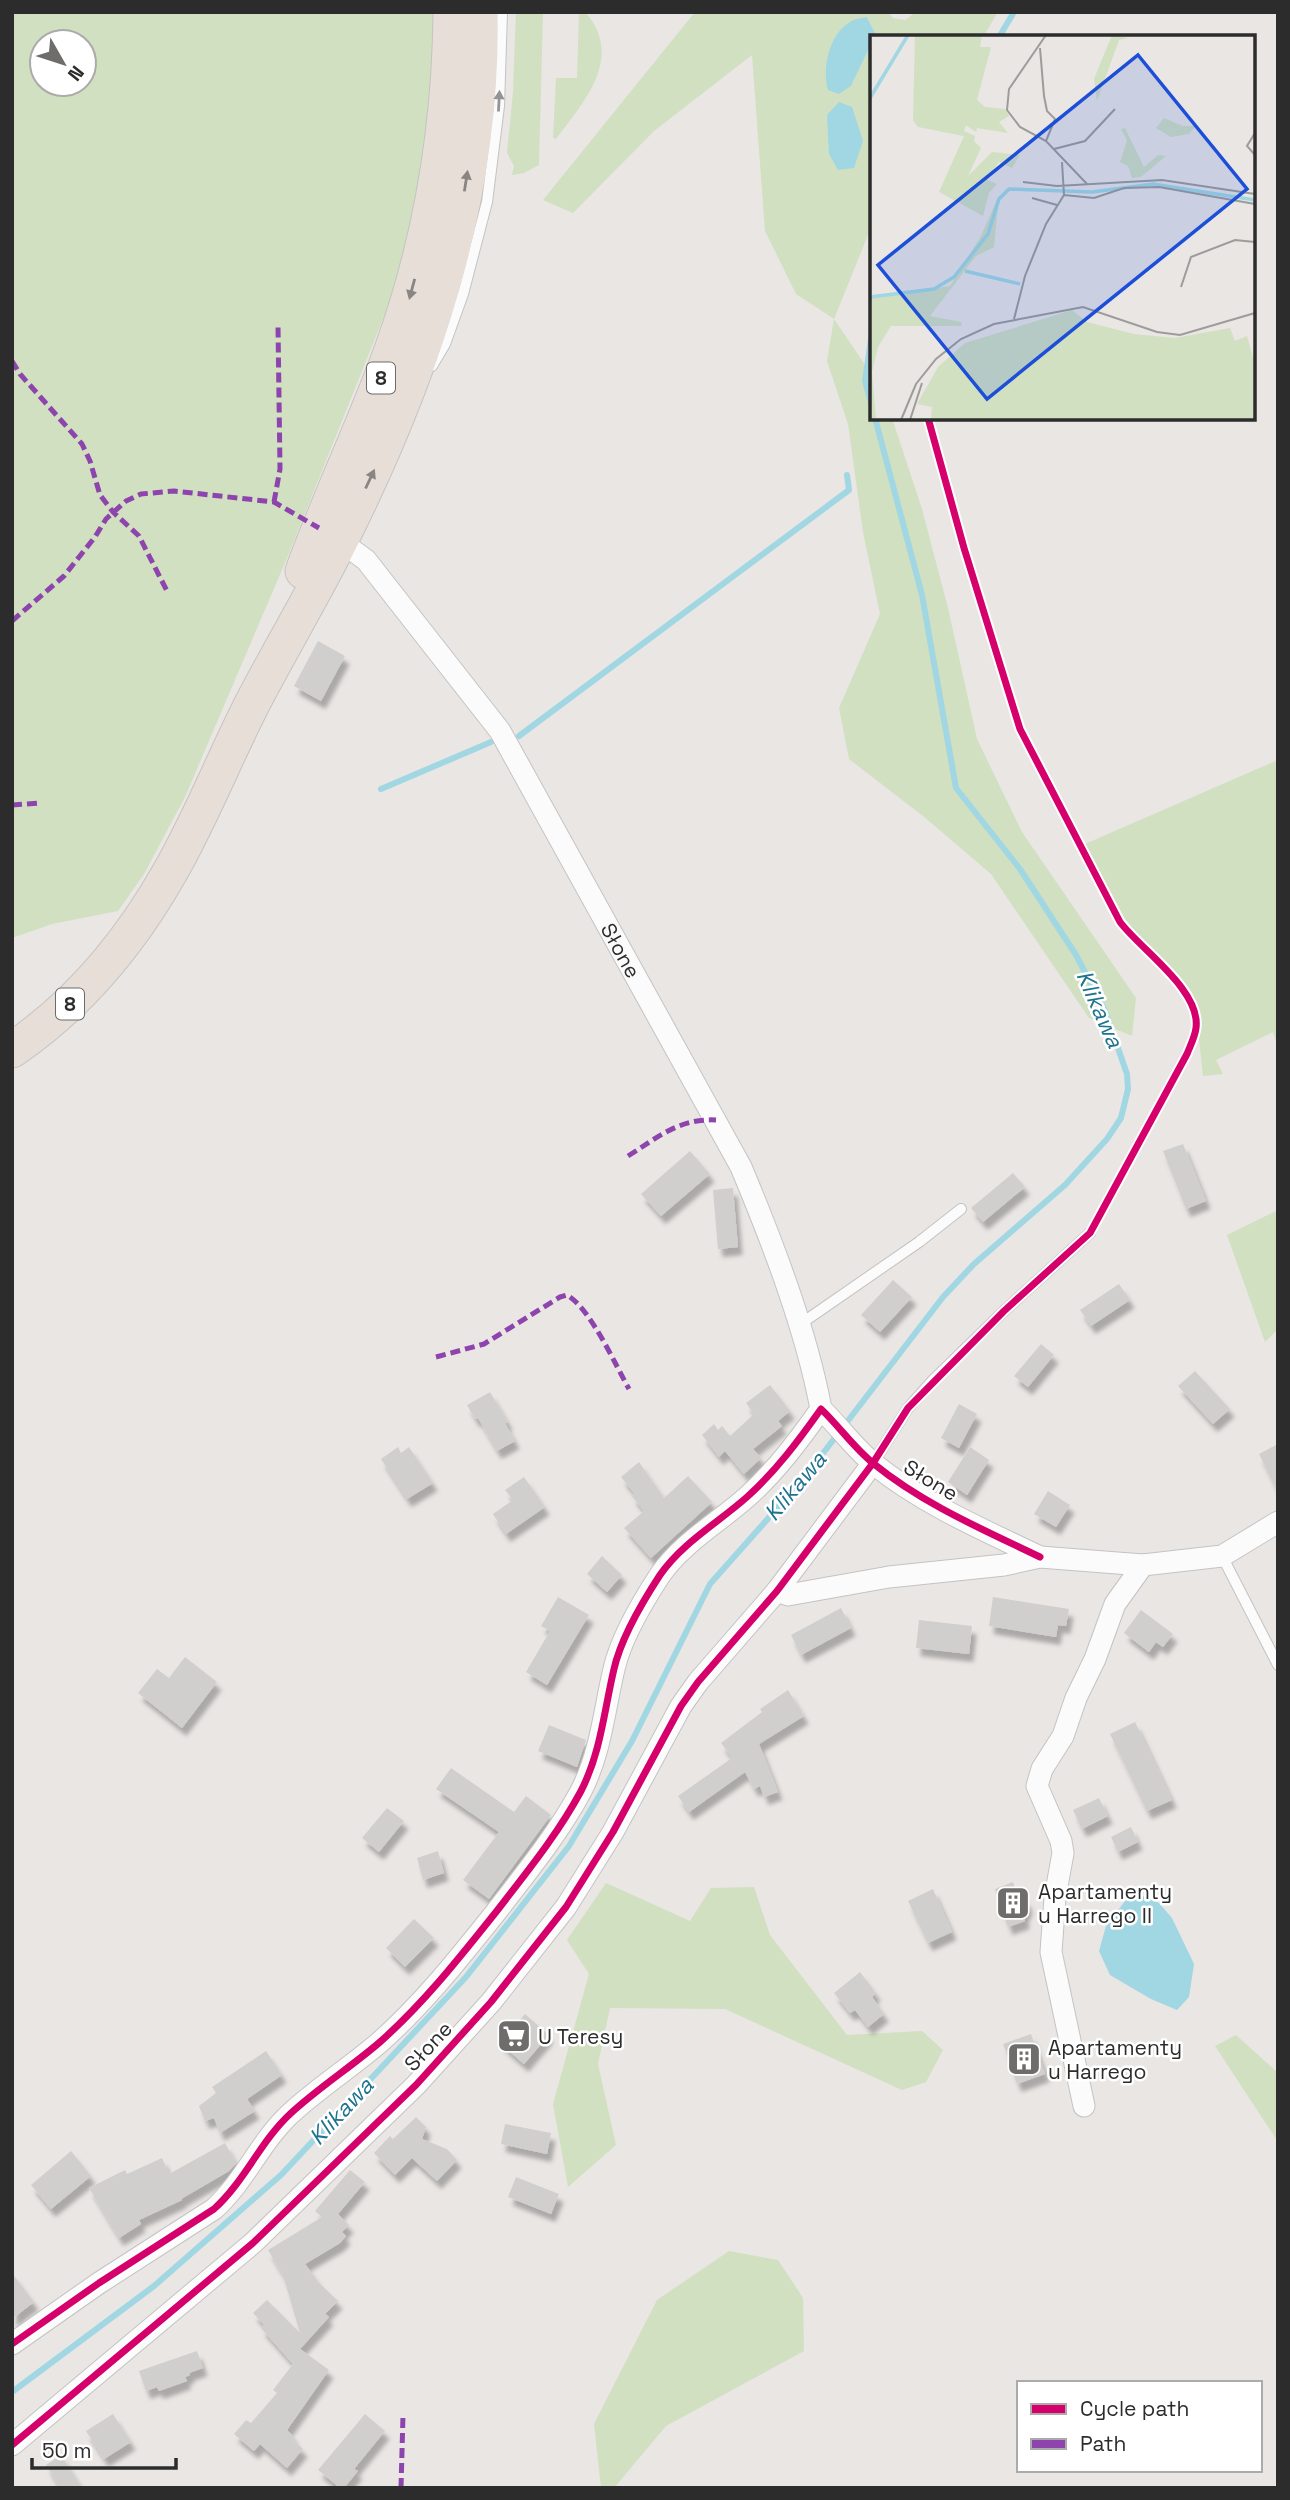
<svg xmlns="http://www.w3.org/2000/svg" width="1290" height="2500" viewBox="0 0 1290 2500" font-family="'Space Grotesk',sans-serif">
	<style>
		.green { fill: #d0e0c1; fill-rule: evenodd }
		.water { fill: #a0d7e2 }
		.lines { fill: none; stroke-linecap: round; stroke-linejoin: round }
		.stream { stroke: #a0d7e2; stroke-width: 6 }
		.building { fill: #d1cfcd; filter: url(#shadow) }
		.service-casing { stroke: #c4c3c4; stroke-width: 12 }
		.minor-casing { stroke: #c4c3c4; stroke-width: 23 }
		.trunk-casing { stroke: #c5c4c3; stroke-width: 37 }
		.service { stroke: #fcfbfb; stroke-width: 10 }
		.minor { stroke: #fcfbfb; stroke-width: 21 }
		.trunk { stroke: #e6ded7; stroke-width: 35 }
		.quiet { stroke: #8e44ad; stroke-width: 5; stroke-dasharray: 10 5; stroke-linecap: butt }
		.cycleway-casing { stroke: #fff; stroke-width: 11 }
		.cycleway { stroke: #d6006c; stroke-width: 7 }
		.oneway { fill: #949494 }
		.oneway2 { fill: #898582 }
		.labels { text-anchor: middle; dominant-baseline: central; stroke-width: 5; stroke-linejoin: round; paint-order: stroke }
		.shield { fill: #fff; stroke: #6b6b6b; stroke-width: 2 }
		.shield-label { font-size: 19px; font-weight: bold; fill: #2c2c2c }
		.street-label { font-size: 21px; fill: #2c2c2c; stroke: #fff }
		.poi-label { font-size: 21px; fill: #2c2c2c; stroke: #fff; text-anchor: start }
		.water-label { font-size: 23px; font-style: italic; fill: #1e738f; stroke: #fff }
		.inset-river { fill: none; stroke: #a0d7e2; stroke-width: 3.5 }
		.inset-road { fill: none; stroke: #9d9c9a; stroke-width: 2 }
		.view { fill: #1d4ed8; fill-opacity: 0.15; stroke: #1d4ed8; stroke-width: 3.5 }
		.inset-edge { fill: none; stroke: #2c2c2c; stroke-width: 3.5 }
	</style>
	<defs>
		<filter id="shadow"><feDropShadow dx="4.5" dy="8" stdDeviation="2" flood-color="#0004"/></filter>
	</defs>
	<rect width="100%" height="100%" fill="#e9e6e4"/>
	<path class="green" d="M12,12H437L432,143L409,254L287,558L185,797L144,874L118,911L52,924L12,938ZM42,42H84V84H42Z
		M516,12H543L539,165L524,173L512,175L514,166L507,153L513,92Z
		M575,12H585C625,57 584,102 556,139L553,138L556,78H577L579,13Z
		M695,12H888L893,18L905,20L916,12H998L983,37H874L875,33L867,17L851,86L872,42V225L834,319L872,375V418H892L922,509L948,608L977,739L1022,832L1136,998L1132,1036L1089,1018L991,874L923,816L849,759L839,708L880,614L863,532L848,424L827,361L834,319L796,294L765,231L752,55L654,131L573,213L543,200Z
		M1278,760V1047L1273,1032L1216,1060L1223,1074L1203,1076L1199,1039L1201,1022L1197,1005L1189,988L1135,933L1123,916L1085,844Z
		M1278,1210V1329L1265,1342L1227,1235Z
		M606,1883L690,1921L711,1888L754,1887L770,1935L847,2035L922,2031L943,2050L926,2082L902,2090L725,2009L610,2008L598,2064L616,2145L568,2187L553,2104L589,1974L567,1940Z
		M1236,2035L1278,2073V2142L1215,2046Z
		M729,2251L778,2260L803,2298L804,2351L666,2426L614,2488H601L594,2424L657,2300Z"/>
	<path class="water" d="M867,17L875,33L872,37V42L851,86L839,94L828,90C822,69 829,34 850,22C854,19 862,18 867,17Z
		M839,102L852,107L863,141L854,168L838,170L829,154L827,115Z
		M1143,1896L1159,1903L1172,1918L1194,1964L1189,1997L1177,2010L1151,1999L1110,1975L1099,1951L1106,1926L1125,1901Z"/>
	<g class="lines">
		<path class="stream" d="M999,37L1014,12
			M872,333L865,381L872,406
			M519,736L849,490L847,475
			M381,789L491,742
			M12,2392L154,2286L281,2175L466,1977L569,1846L632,1741L710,1584L804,1478L943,1297L974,1264L1065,1185L1107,1139L1121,1118L1128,1089L1127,1074L1105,1011L1076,955L1020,869L956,788L922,595L875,418"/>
	</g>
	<path class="building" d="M318,641L345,656L321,701L294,686Z
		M1183,1144L1206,1201L1186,1209L1163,1151Z
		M690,1151L710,1174L661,1216L641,1194Z
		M1013,1173L1025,1187L983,1222L971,1208Z
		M733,1188L738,1247L718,1249L713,1190Z
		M893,1280L912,1297L880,1332L861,1315Z
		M1119,1284L1130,1300L1091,1326L1080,1310Z
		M1041,1344L1054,1355L1028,1387L1014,1376Z
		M1195,1371L1230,1409L1213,1424L1178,1386Z
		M770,1385L790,1411L778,1421L782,1426L753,1449L761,1458L744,1474L725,1451L719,1457L702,1435L714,1424L718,1430L722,1426L730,1436L754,1414L746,1403Z
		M490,1392L508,1422L505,1423L515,1441L497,1451L478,1418L475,1419L467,1405Z
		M959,1404L977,1414L959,1448L941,1438Z
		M1278,1444V1492L1259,1454Z
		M398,1447L401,1453L409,1447L433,1483L407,1499L381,1459Z
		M970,1447L989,1460L967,1495L948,1482Z
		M639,1462L664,1498L688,1476L712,1502L651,1558L624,1528L644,1511L632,1496L635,1494L621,1477Z
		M524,1477L545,1507L506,1534L493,1514L513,1500L505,1490Z
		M1048,1491L1070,1505L1056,1527L1034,1514Z
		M602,1556L622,1575L607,1592L587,1574Z
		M558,1597L589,1615L547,1685L526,1672L550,1631L541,1626Z
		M993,1597L1069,1609L1066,1626L1058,1625L1056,1637L989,1626Z
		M841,1608L851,1628L801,1655L791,1635Z
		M1141,1610L1173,1634L1163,1647L1156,1642L1149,1652L1124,1633Z
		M919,1620L972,1626L969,1654L916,1648Z
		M185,1657L217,1682L182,1728L138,1693L157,1669L169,1678Z
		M788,1690L804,1716L759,1744L778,1792L764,1797L760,1786L754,1789L745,1772L689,1812L678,1796L732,1758L721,1743L762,1712L760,1709Z
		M1135,1722L1172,1800L1147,1811L1110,1734Z
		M549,1725L586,1740L577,1767L538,1751Z
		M451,1768L514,1812L526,1796L551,1815L489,1899L463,1880L499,1832L436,1789Z
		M1099,1798L1108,1816L1082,1829L1073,1810Z
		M387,1808L404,1821L379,1852L362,1838Z
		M1131,1827L1138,1842L1118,1852L1111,1837Z
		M438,1851L444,1873L423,1880L417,1858Z
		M1013,1882L1017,1895L1026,1899L1028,1906L1024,1915L1025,1921L1008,1927L995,1889Z
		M933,1889L952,1932L928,1943L908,1901Z
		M414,1919L434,1938L405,1967L386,1948Z
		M860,1972L876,1993L872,1997L884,2014L868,2027L855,2010L850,2013L834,1993Z
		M525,2014L549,2035L524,2064L500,2043Z
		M1031,2034L1045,2074L1017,2084L1003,2044Z
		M266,2051L282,2075L247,2099L255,2111L220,2133L214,2118L205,2121L199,2106L216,2093L212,2087Z
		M416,2117L426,2127L422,2139L447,2149L457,2160L437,2181L412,2158L395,2175L374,2153L390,2136L393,2139Z
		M505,2124L551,2133L547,2154L501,2144Z
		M225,2143L236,2163L229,2171L181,2199L182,2200L139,2220L141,2224L119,2238L89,2188L125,2170L127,2174L162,2158L169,2174Z
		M71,2151L91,2176L51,2209L31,2185Z
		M350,2170L365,2182L338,2214L349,2225L342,2232L346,2236L340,2243L305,2264L319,2283L338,2301L325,2314L329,2317L300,2349L329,2370L287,2430L294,2437L292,2439L303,2449L287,2468L260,2444L254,2451L234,2434L246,2420L251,2423L277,2393L273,2390L293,2364L261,2328L264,2325L253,2313L267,2300L300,2333L283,2275L268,2250L322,2217L315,2211Z
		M516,2177L559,2194L551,2214L508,2197Z
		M12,2273L34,2302L12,2319Z
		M197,2351L203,2368L189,2373L190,2375L185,2377L187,2381L159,2391L157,2387L146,2391L139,2371Z
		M113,2414L131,2442L104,2459L86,2431Z
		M365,2414L385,2431L354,2469L358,2471L344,2488H340L318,2470Z
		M61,2455L82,2488H60L46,2465Z"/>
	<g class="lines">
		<g class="service-casing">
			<path id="service" d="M432,366L445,344L463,294L487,202L499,106L502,12
				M799,1325L919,1242L961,1209
				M873,1463L908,1408L933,1380L1004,1311L1090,1233
				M1222,1556L1278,1665"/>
		</g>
		<g class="minor-casing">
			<g id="minor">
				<path id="s1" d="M340,541L366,560L500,731L741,1167C772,1241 806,1329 821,1409"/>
				<path d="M821,1409C839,1426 854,1448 874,1464C923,1504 984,1530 1040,1557"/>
				<path d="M777,1591L788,1595L889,1577L1004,1565L1040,1557L1143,1565L1222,1556L1278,1522"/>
				<path d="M1084,2106L1051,1952L1055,1897L1063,1853L1061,1841L1037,1786L1042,1769L1063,1736L1076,1698L1095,1659L1115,1604L1143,1565"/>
				<path d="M12,2344L99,2283L214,2209C245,2181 260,2142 290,2114C318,2088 351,2067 380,2042C424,2003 460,1957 496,1912C526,1873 558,1834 581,1791C601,1752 604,1711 614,1669C621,1638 643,1601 660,1575C682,1543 719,1522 747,1497C776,1471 799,1440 821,1409"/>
				<path d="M12,2445L253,2243L416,2085L491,2002L566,1907L613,1832L681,1706L698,1682L777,1591L873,1463"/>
			</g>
		</g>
		<g class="trunk-casing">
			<path id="trunk" d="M303,571C330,497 365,425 392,350C431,242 450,127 451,12
				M12,1050C78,1005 131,941 170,872C201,818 224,759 252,704C281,648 313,595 341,539C423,375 484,198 480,12"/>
		</g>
		<use href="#service" class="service"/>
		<use href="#minor" class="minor"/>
		<use href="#trunk" class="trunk"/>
		<path class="quiet" d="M12,361L20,374L82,444L90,461L100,495L113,512L139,536L168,593
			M274,502L280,469L278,326
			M12,621L64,576L95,537L106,519L126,501L141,494L174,491L274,502L319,528
			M12,805L41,803
			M628,1156C657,1138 679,1118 716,1120
			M436,1357L484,1344L560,1297L567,1295C590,1308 615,1364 629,1389
			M401,2488L403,2415"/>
		<g class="cycleway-casing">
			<path id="cycleway" d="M12,2344L99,2283L214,2209C245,2181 260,2142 290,2114C318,2088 351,2067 380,2042C424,2003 460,1957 496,1912C526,1873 558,1834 581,1791C601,1752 604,1711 614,1669C621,1638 643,1601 660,1575C682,1543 719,1522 747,1497C776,1471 799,1440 821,1409C839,1426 854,1448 874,1464C923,1504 984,1530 1040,1557
				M12,2445L253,2243L416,2085L491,2002L566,1907L613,1832L681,1706L698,1682L777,1591L873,1463L908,1408L1004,1311L1090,1233L1187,1054C1190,1046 1195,1037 1196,1028C1201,990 1141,950 1120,922L1020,729L964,548L928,418"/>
		</g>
		<use href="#cycleway" class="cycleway"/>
	</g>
	<defs><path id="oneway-solid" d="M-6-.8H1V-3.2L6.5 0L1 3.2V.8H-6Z" transform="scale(1.75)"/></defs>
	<use class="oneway" href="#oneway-solid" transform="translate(499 101) rotate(-87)"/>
	<g class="oneway2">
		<use href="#oneway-solid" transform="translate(466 181) rotate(-81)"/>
		<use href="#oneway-solid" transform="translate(412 289) rotate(105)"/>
		<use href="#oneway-solid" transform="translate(370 479) rotate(-65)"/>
	</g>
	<defs>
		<g id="building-square" transform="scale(1.75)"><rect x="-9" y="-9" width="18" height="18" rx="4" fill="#6e6d6c" stroke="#fff"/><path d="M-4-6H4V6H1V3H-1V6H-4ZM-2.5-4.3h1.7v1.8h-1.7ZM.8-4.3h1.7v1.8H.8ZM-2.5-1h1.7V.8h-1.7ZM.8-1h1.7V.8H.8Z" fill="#fff"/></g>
		<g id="supermarket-square" transform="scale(1.75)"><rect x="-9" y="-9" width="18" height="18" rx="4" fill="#6e6d6c" stroke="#fff"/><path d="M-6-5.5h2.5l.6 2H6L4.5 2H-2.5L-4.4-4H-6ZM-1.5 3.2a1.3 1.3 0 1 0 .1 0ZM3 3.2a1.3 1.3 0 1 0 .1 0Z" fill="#fff"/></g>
	</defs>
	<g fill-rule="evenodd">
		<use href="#building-square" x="1013" y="1903"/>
		<use href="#supermarket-square" x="514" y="2036"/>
		<use href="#building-square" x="1024" y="2059"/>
	</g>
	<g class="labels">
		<g class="shield">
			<rect x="367" y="362.5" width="28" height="31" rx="5"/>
			<rect x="56" y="988.5" width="28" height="31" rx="5"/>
		</g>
		<g class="shield-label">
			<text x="381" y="378">8</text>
			<text x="70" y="1004">8</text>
		</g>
		<g class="street-label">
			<text stroke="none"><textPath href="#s1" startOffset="500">Słone</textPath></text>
			<text transform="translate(931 1480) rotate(31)">Słone</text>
			<text transform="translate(428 2046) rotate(-47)">Słone</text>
		</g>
		<g class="poi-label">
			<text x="1038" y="1891">Apartamenty<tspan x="1038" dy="24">u Harrego II</tspan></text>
			<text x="538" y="2036">U Teresy</text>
			<text x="1048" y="2047">Apartamenty<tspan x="1048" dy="24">u Harrego</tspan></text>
		</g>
		<g class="water-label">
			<text transform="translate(1100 1009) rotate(66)">Klikawa</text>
			<text transform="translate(795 1486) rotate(-50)">Klikawa</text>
			<text transform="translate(341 2111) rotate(-47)">Klikawa</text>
		</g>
	</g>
	<g transform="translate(870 35)">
		<rect width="385" height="385" fill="#e9e6e4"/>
		<path d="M45,0H112L110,12H121L107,65L115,72L135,74L139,81L129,87L138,98L107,93L106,97L96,90L94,96L105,101L104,106L111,113L98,141L122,117L150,120L142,133L129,127L117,145L127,149L119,158L113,181L69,157L94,101L48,92L43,85ZM242,0L258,3L249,5L227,66L224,44ZM294,83L313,91H326L319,99L301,102L286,93ZM255,93L274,132L288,120L296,121L271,142L262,143L258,131L250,127L257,105L251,94ZM129,160L124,212L106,221L60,281L91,287L92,291H21L8,312L2,337L6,385H0V263L80,251L111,201ZM202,275L217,287L264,299L305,303L360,293L365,306L377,301L385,329V385H61L62,372L47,369L68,332L95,308Z" fill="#d0e0c1"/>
		<path class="inset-river" d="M0,63L38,0M95,236L150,249M0,262L64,254L84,242L118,199L129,164L139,154L222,157L283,149L385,165"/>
		<path class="inset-road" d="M176,0L139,54L137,75L150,92L176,106L217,149M170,13L174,61L177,76L185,84L176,106M385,98L377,111L385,120M184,114L215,106L245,74M192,127L194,160M153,147L187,151L292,145L385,159M194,160L224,163L254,153L289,152L385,169M162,163L187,170M311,252L321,222L365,205L385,207M144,284L155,241L176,189L194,160M31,385L46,349L66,324L91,304L124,289L213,272L287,297L310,300L385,278M40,385L52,348"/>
		<path class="view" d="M268,20L377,154L117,364L8,230Z"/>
		<rect width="385" height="385" class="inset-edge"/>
	</g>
	<rect width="1290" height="2500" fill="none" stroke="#2c2c2c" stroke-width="28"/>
	<rect x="1017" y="2381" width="245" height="91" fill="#ffffff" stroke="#ababab" stroke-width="2"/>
	<rect x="1031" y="2404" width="35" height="10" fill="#d6006c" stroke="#ababab" stroke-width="2"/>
	<text x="1080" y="2416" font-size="21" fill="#2c2c2c">Cycle path</text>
	<rect x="1031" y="2439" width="35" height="10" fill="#8e44ad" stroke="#ababab" stroke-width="2"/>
	<text x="1080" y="2451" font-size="21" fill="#2c2c2c">Path</text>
	<g transform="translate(63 63) rotate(129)"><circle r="33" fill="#ffffff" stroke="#ababab" stroke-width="2"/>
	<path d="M0-5L12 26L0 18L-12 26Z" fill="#6e6d6c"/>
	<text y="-10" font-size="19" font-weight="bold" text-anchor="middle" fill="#2c2c2c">N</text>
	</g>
	<path d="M32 2458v10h144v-10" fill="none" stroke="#2c2c2c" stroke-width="3.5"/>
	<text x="42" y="2458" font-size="21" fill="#2c2c2c" stroke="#ffffff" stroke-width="5" paint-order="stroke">50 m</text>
</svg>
